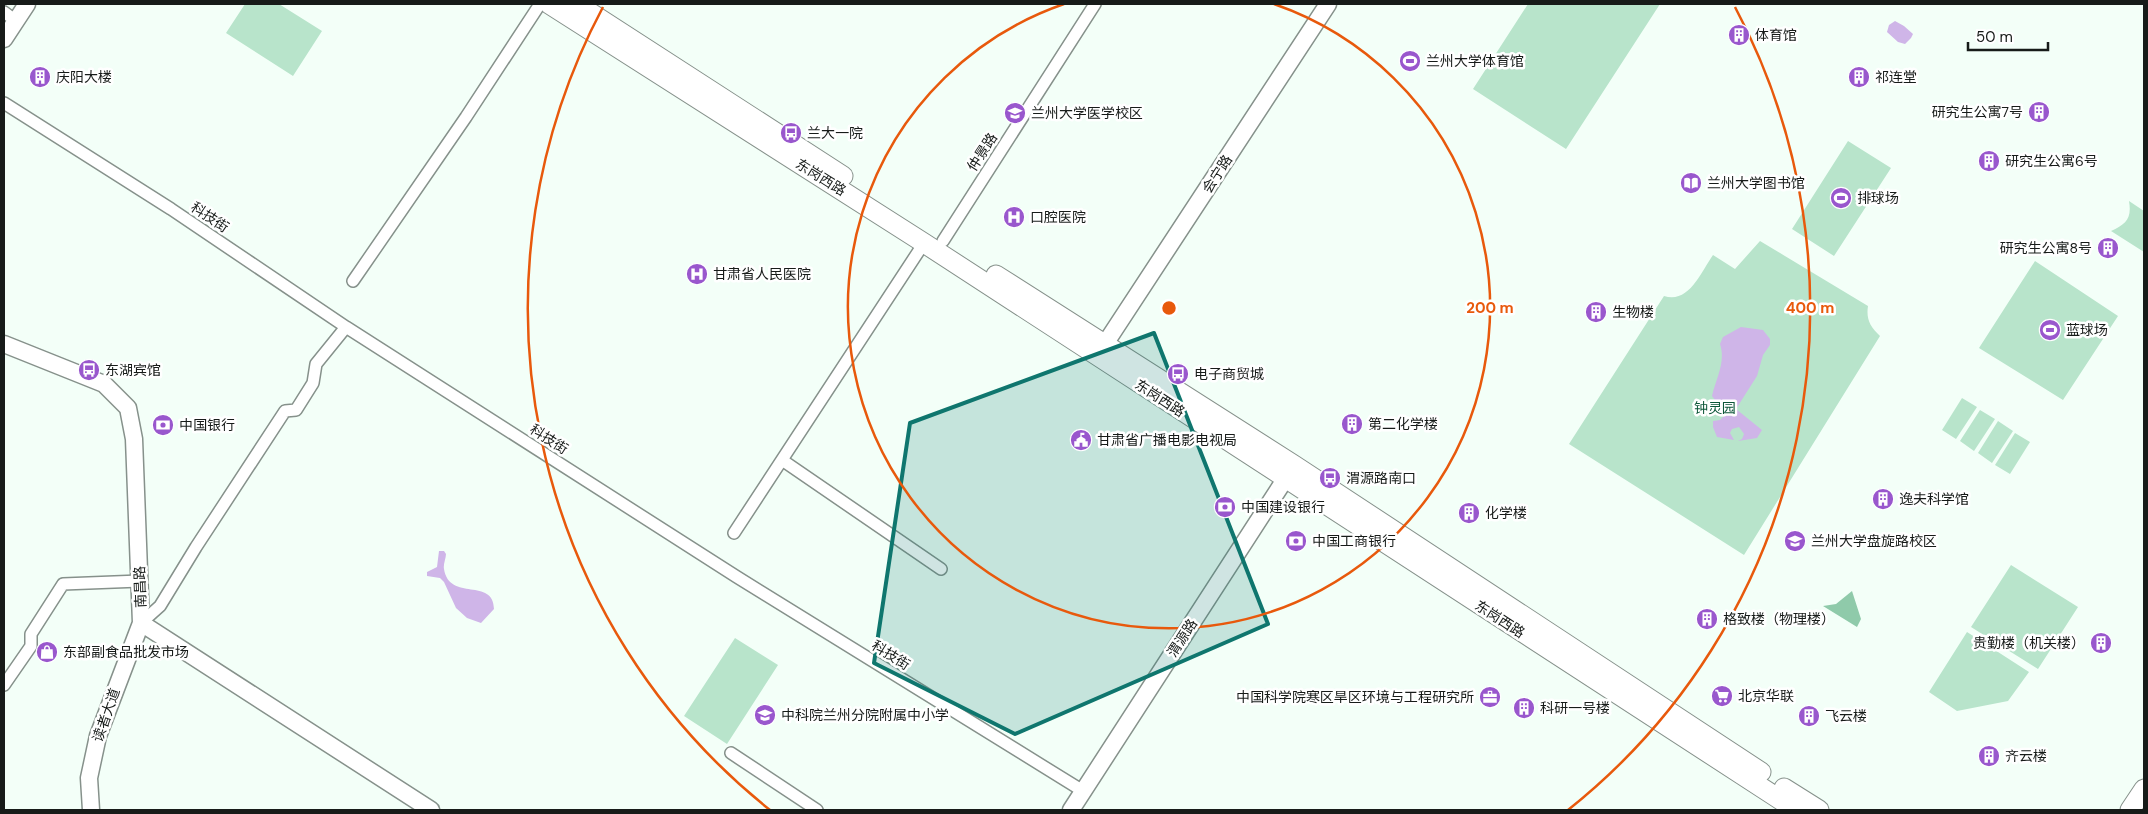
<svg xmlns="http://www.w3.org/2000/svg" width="2148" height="814" viewBox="0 0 2148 814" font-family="'DM Sans','Noto Sans SC',sans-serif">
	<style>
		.green { fill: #b8e4cb }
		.forest { fill: #8fcaaa }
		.water { fill: #cfb5e8 }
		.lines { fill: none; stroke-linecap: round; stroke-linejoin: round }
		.street-casing { stroke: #86918b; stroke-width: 14 }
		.secondary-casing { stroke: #86918b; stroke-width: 19 }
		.primary-casing { stroke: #86918b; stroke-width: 21 }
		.street { stroke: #fff; stroke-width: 11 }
		.secondary { stroke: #fff; stroke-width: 16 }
		.primary { stroke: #fff; stroke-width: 19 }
		.marked { fill: #0f766e; fill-opacity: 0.2; stroke: #0f766e; stroke-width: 4; stroke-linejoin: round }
		.ring { fill: none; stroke: #e8590c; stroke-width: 2.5 }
		.labels { text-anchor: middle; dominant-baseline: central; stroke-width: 5; stroke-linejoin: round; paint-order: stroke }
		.poi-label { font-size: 14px; fill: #171b19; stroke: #fff; text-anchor: start }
		.street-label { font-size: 14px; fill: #171b19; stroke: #fff }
		.park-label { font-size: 14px; fill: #0c5638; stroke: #fff }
		.centre { fill: #e8590c; stroke: #fff; stroke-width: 2.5 }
		.ring-label { font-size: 15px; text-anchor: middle; font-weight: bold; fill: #e8590c; stroke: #fff; stroke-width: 5; stroke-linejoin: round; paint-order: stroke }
	</style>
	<rect width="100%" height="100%" fill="#f3fff8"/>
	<path class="green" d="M245,4H279L322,31L293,76L226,33Z
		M1528,4H1660L1566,149L1473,89Z
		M1848,141L1891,168L1834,256L1792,229Z
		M2129,201L2144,211V252L2111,231C2126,224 2132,219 2129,201Z
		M1760,241L1868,306C1866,319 1870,327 1880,336L1744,555L1569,444L1664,296C1689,304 1701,272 1713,255L1735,269Z
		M2035,261L2118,316L2063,400L1979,348Z
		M1962,398L1977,407L1956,439L1942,430Z
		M1980,410L1995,419L1974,451L1960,441Z
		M1998,421L2013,431L1992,463L1978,453Z
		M2015,433L2030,442L2010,474L1995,465Z
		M2011,565L2078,607L2038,669L1971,627Z
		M1967,632L2029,672L2008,701L1957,711L1929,692Z
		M735,638L778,665L727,744L684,716Z"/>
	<path class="forest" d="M1852,591L1861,619L1857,627L1823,606L1836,604Z"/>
	<path class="water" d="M1895,21L1904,26L1913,34L1911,38L1905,44L1898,42L1887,32L1889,25Z
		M1741,327L1763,330L1770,339V345L1763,355L1757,376L1736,409L1762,430L1757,438L1738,441L1742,439L1744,434L1739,427L1732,429L1730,433L1734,440L1717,437L1713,427V421L1720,420L1724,416L1720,407L1712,396C1716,378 1726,362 1720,344L1723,337Z
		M439,551H444L446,554C446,558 443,565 444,569C449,602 494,577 494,609L481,623L467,618L456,608L444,582L440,578L427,576V572L437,567Z"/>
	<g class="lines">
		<g class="street-casing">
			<path id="street" d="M4,12L16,21
				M4,103L171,209L346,327L737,577L1083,791
				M943,241L1095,4
				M353,281L466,117L540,4
				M782,460L941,569
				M734,533L924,243
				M141,623L160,606L196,547L285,411L296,410L313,383L316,364L346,327
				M4,685L31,646V634L63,584L140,581
				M731,753L817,810"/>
		</g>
		<g class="secondary-casing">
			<path id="secondary" d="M4,39L27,4
				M4,344L104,384L128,408L134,439L141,623L98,736L89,778L91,810
				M1105,344L1328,4
				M141,623L431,810
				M1071,810L1293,467"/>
		</g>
		<g class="primary-casing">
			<path id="primary" d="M549,4L924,243L1796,810
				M577,4L843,176
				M996,275L1294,465L1761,772
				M1784,788L1819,810
				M2130,810L2144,789"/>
		</g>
		<use href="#street" class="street"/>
		<use href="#secondary" class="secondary"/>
		<use href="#primary" class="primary"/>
	</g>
	<path class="marked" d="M1154,333L1268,624L1015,734L874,663L910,423Z"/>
	<g class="ring">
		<path d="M1274 4A321 321 0 1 1 1064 4"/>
		<path d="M770 810A641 641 0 0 1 603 7M1735 7A641 641 0 0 1 1568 810"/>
	</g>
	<defs>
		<g id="building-disc" transform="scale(1.125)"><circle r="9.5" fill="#9957cd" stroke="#fff"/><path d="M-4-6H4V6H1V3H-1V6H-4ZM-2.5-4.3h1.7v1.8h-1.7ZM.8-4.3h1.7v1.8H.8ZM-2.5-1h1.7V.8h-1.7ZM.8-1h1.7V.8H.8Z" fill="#fff"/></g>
		<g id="stadium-disc" transform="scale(1.125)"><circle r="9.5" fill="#9957cd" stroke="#fff"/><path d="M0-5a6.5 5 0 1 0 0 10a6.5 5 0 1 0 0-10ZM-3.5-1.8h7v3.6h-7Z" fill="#fff"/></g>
		<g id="university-disc" transform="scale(1.125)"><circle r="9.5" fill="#9957cd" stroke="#fff"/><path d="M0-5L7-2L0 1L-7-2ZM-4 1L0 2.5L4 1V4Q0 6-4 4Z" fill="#fff"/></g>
		<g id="bus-disc" transform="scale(1.125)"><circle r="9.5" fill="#9957cd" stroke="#fff"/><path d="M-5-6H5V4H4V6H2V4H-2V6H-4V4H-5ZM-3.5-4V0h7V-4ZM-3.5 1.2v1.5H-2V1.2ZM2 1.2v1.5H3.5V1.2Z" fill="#fff"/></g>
		<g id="library-disc" transform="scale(1.125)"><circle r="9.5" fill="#9957cd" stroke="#fff"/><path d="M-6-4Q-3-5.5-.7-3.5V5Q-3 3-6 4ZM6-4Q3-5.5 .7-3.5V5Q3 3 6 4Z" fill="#fff"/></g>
		<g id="hospital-disc" transform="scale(1.125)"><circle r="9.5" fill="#9957cd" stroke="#fff"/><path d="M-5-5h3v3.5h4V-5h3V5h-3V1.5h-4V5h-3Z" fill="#fff"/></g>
		<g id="bank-disc" transform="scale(1.125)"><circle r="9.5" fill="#9957cd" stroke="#fff"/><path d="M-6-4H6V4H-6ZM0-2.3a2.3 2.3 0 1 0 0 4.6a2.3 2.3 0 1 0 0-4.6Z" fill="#fff"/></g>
		<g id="civic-disc" transform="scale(1.125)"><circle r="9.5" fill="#9957cd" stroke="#fff"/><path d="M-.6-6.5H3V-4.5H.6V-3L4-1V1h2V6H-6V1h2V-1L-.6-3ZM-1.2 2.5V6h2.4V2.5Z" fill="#fff"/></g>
		<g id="shop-disc" transform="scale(1.125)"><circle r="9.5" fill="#9957cd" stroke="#fff"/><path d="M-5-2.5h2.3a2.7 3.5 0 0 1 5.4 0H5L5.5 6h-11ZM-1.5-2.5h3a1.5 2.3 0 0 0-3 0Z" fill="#fff"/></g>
		<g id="supermarket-disc" transform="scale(1.125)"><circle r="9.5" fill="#9957cd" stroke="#fff"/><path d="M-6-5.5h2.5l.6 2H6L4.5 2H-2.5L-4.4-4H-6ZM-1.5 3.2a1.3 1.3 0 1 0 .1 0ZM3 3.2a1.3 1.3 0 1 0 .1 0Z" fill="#fff"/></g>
		<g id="office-disc" transform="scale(1.125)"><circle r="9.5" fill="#9957cd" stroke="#fff"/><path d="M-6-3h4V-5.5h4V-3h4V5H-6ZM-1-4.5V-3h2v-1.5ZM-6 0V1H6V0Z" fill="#fff"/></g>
		<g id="school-disc" transform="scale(1.125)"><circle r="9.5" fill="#9957cd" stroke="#fff"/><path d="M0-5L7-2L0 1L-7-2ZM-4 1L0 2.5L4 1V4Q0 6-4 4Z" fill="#fff"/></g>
	</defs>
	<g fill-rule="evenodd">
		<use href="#building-disc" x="1739" y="35"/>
		<use href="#stadium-disc" x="1410" y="61"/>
		<use href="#building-disc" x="40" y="77"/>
		<use href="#building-disc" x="1859" y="77"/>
		<use href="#building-disc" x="2039" y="112"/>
		<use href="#university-disc" x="1015" y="113"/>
		<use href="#bus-disc" x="791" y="133"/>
		<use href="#building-disc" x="1989" y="161"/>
		<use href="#library-disc" x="1691" y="183"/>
		<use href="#stadium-disc" x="1841" y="198"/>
		<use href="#hospital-disc" x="1014" y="217"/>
		<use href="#building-disc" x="2108" y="248"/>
		<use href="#hospital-disc" x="697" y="274"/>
		<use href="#building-disc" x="1596" y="312"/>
		<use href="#stadium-disc" x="2050" y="330"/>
		<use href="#bus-disc" x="89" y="370"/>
		<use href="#bus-disc" x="1178" y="374"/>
		<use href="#building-disc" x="1352" y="424"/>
		<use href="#bank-disc" x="163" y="425"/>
		<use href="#civic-disc" x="1081" y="440"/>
		<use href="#bus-disc" x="1330" y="478"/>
		<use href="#building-disc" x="1883" y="499"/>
		<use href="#bank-disc" x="1225" y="507"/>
		<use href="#building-disc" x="1469" y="513"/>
		<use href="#bank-disc" x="1296" y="541"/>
		<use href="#university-disc" x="1795" y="541"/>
		<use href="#building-disc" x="1707" y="619"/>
		<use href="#building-disc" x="2101" y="643"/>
		<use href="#shop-disc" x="47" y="652"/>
		<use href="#supermarket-disc" x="1722" y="696"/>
		<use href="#office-disc" x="1490" y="697"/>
		<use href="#building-disc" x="1524" y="708"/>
		<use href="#school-disc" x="765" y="715"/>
		<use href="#building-disc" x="1809" y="716"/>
		<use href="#building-disc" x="1989" y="756"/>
	</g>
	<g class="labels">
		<g class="poi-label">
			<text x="1755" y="35">体育馆</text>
			<text x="1426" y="61">兰州大学体育馆</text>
			<text x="56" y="77">庆阳大楼</text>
			<text x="1875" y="77">祁连堂</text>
			<text x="2023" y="112" text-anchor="end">研究生公寓7号</text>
			<text x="1031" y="113">兰州大学医学校区</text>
			<text x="807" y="133">兰大一院</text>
			<text x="2005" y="161">研究生公寓6号</text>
			<text x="1707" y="183">兰州大学图书馆</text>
			<text x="1857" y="198">排球场</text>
			<text x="1030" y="217">口腔医院</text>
			<text x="2092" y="248" text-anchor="end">研究生公寓8号</text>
			<text x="713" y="274">甘肃省人民医院</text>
			<text x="1612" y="312">生物楼</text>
			<text x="2066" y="330">蓝球场</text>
			<text x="105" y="370">东湖宾馆</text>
			<text x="1194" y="374">电子商贸城</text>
			<text x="1368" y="424">第二化学楼</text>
			<text x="179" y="425">中国银行</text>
			<text x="1097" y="440">甘肃省广播电影电视局</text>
			<text x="1346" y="478">渭源路南口</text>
			<text x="1899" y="499">逸夫科学馆</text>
			<text x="1241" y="507">中国建设银行</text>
			<text x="1485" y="513">化学楼</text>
			<text x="1312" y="541">中国工商银行</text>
			<text x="1811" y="541">兰州大学盘旋路校区</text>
			<text x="1723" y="619">格致楼（物理楼）</text>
			<text x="2085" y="643" text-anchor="end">贵勤楼（机关楼）</text>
			<text x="63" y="652">东部副食品批发市场</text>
			<text x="1738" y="696">北京华联</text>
			<text x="1474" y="697" text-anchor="end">中国科学院寒区旱区环境与工程研究所</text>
			<text x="1540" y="708">科研一号楼</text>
			<text x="781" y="715">中科院兰州分院附属中小学</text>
			<text x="1825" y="716">飞云楼</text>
			<text x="2005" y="756">齐云楼</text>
		</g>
		<g class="street-label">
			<text transform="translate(982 152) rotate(-57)">仲景路</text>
			<text transform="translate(1217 174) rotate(-57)">会宁路</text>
			<text transform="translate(821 177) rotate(32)">东岗西路</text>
			<text transform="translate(210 217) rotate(34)">科技街</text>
			<text transform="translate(1160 398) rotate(33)">东岗西路</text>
			<text transform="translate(549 439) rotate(33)">科技街</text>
			<text transform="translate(140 587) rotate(-92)">南昌路</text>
			<text transform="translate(1500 619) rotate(33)">东岗西路</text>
			<text transform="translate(1182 638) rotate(-57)">渭源路</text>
			<text transform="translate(891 655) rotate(32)">科技街</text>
			<text transform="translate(106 715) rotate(-71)">读者大道</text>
		</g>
		<g class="park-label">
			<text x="1715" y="408">钟灵园</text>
		</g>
	</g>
	<circle cx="1169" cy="308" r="8" class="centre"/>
	<g class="ring-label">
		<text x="1490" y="313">200 m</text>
		<text x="1810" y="313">400 m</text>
	</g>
	<rect width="2148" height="814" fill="none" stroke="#171b19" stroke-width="10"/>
	<path d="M1968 42v8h80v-8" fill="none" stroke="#171b19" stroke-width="2.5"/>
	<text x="1976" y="42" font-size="15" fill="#171b19" stroke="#ffffff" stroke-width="4" paint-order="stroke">50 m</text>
</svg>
